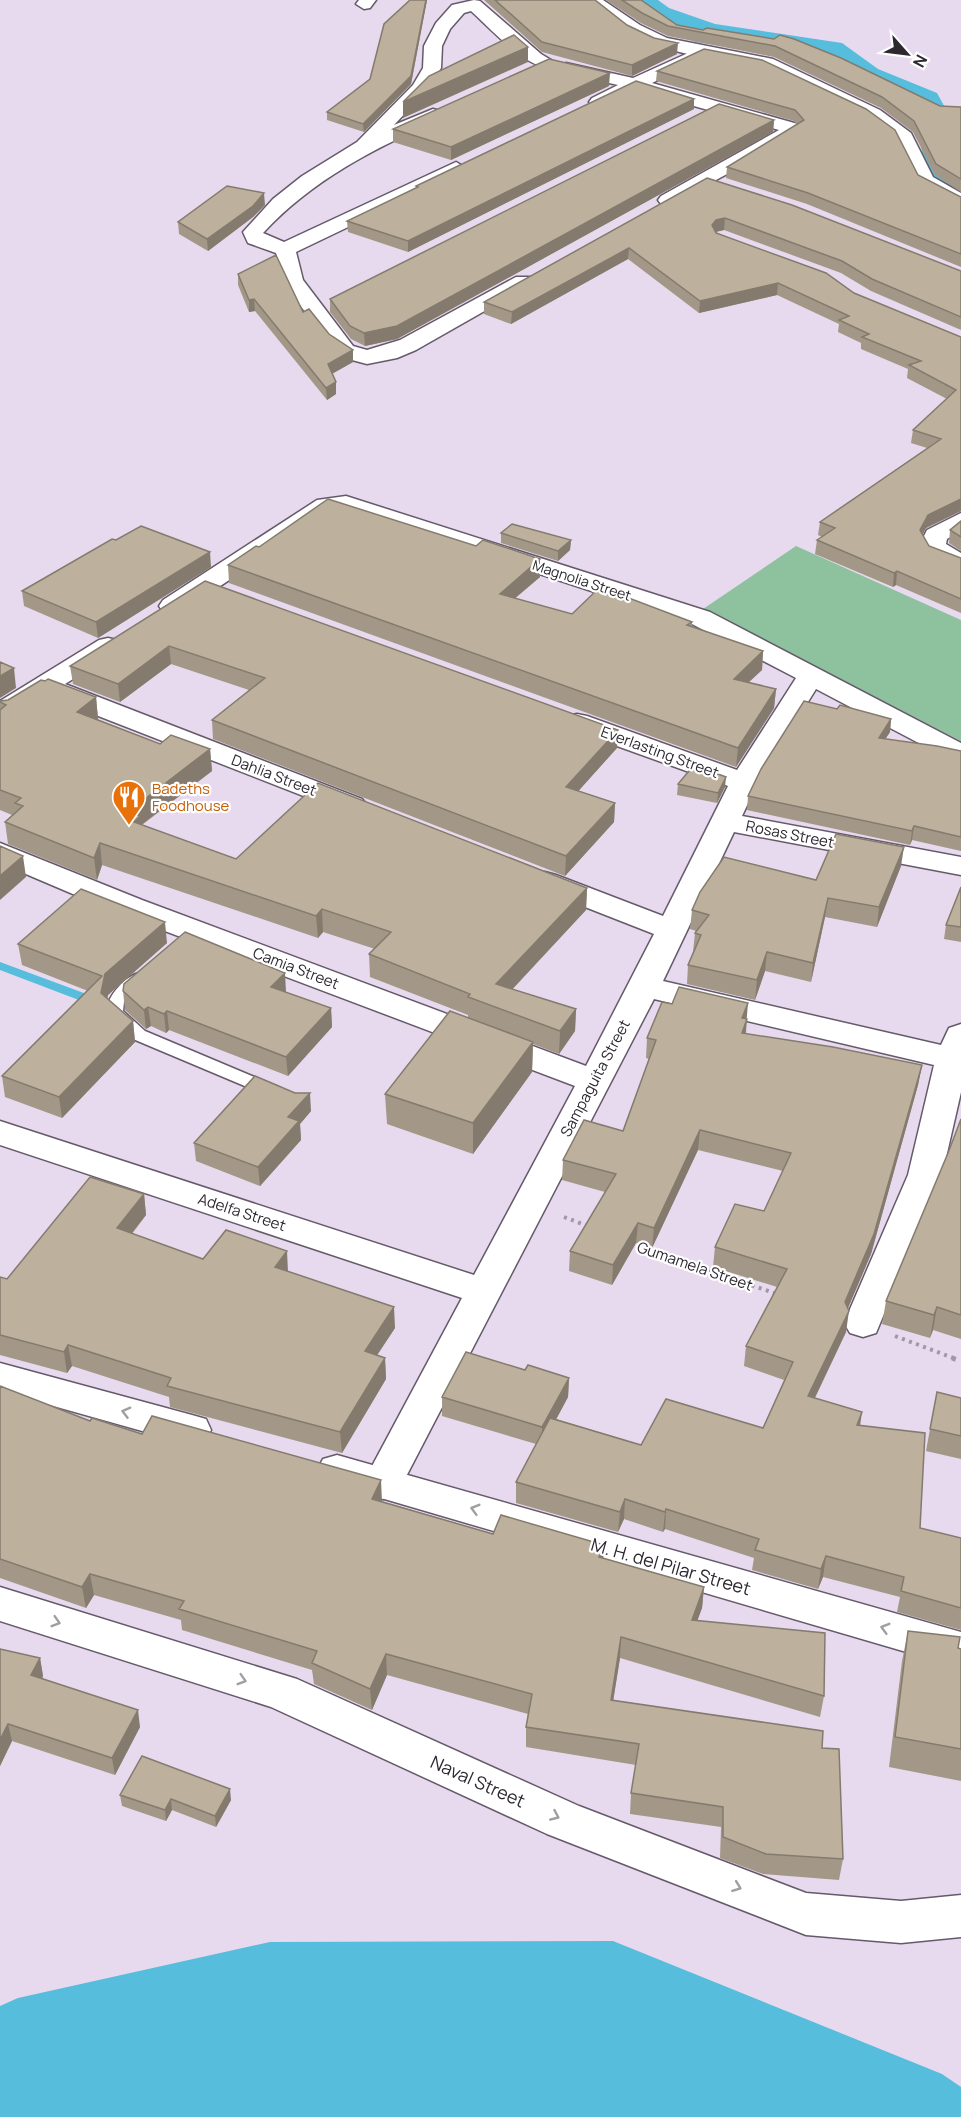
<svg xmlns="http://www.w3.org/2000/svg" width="961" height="2117" viewBox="0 0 961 2117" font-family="Manrope,sans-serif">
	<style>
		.green { fill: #8ec19d }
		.water { fill: #56bddc }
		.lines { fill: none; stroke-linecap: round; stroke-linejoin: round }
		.stream { fill: #56bddc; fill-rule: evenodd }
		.river { fill: #56bddc; fill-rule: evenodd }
		.service-casing { stroke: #655a6a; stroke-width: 3 }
		.minor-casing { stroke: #655a6a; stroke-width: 3 }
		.tertiary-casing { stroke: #655a6a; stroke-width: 3 }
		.path-far1 { stroke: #a197a6; stroke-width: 4; stroke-dasharray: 3 4.5; stroke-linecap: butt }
		.path { stroke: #a197a6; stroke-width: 5; stroke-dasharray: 4 6; stroke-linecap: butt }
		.service { fill: #fff; fill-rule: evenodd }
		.minor { fill: #fff; fill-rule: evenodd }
		.tertiary { fill: #fff; fill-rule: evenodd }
		.wall { fill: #a39787 }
		.shaded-wall { fill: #847b6e }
		.building { fill: #bdb09d; stroke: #847b6e; stroke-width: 1.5 }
		.oneway { stroke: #a09ea2 }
		.labels { text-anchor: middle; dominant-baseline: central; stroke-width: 4.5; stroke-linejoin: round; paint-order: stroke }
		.far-street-label { font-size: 14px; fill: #2d2830; stroke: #fff }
		.street-label { font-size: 15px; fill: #2d2830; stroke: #fff }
		.food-label { font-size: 15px; fill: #c56008; stroke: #fff; text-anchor: start }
		.near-street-label { font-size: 18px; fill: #2d2830; stroke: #fff }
	</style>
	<rect width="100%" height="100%" fill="#e7daee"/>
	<path class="green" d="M796,546L961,620V741L703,609Z"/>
	<path class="water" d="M613,1941L942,2074L961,2087V2117H0V2006L18,1998L270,1942Z"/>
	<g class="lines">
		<path class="stream" d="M0,962L100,999L102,1002L100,1005H92L0,970Z"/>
		<path class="river" d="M618,0H658L669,8L715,24L842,43L878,69L937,93L958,131L961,144V200C921,190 926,169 919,135C917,126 911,117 907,108L850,85L818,61L696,42L643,24Z"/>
		<g class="service-casing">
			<path id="service" d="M142,972L151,977L124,1002L123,1011L145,1031L278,1087L281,1091L278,1095H266L133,1039L108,1017L105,1013C108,996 124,976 142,972Z"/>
		</g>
		<g class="minor-casing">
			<path id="minor" d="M359,0H376L370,8L364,9L356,4Z
				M474,0L480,1L541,54L556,63L553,67C530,73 488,26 471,11L464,13L450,29L442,46L441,68L429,88L394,125L433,109L440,111L442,115L440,119C374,149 313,179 263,233L284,242L456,162L466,168L463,172L296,252L303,280L353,346L367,350L400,340L516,277H530L534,281L530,285L416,350L397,358L367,364L337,356L282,280L276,253L248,243L243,232L273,199L302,176L357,142L413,85L423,68L424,46L436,23L452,5Z
				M697,49L703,50L706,54L703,58L652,83L798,124L801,131L799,135L668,206L661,204L658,200L661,196L779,130L637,90L604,106H592L589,102L592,98L618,85L560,72L557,68L566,63L633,78Z
				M346,496L710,612L961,743V762L951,760L816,689L758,782L742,816L961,857V875L734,832L663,981L941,1045L949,1028L961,1024V1092L942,1175L876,1333L863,1337L850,1333L844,1323L908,1175L934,1065L654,999L397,1494L383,1499L369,1494L363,1483L462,1298L0,1145V1121L474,1275L575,1086L120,914L0,863V843L142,900L586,1066L654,934L534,887L530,881L534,875L545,872L556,875L663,916L728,786L567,728L563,722L567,716L577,714L587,716L737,770L796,678L692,624L344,510L332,512L181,612L172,614L163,612L159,606L163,600L317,500Z
				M961,513V531L947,539L946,544L961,553V570L928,557L920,544L927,530Z
				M108,638L117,640L121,646L117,652L65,684L362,799L367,805L362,811L352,814L342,811L47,696L10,719L0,721V701L99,640Z"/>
		</g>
		<g class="tertiary-casing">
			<path id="tertiary" d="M584,0H603L640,25L667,38L773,59L880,110L911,133L933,177L961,193V207L918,184L896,140L866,118L762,68L700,57L655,46L628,33Z
				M0,1363L192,1415L206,1419L211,1430L206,1441L192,1445L0,1391Z
				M337,1455L961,1632V1668L323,1481L317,1470L323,1459Z
				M0,1587L297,1679L579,1806L806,1893L901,1901L961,1895V1937L901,1943L806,1935L547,1834L271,1707L0,1621Z"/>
		</g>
		<path class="path-far1" d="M564,1217L588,1226
			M631,1244L777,1294
			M895,1336L956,1359"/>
		<path class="path" d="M952,1358L961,1361"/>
		<use href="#service" class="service"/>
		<use href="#minor" class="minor"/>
		<use href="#tertiary" class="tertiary"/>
	</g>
	<path class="wall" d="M410,0H427L411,84L364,132L327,120V112L370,79Z
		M484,0H595L627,25L677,54L632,76L542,52Z
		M606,0H641L677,25L703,30L774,39L940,106L961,107V192L935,175L913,132L881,108L774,57L668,36L641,23Z
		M704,49L918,175L961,197V267L807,204L726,178L727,167L797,125L794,121L656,81L657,71Z
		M609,86L451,160L393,142V129Z
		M694,109L408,252L348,232L347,221L416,188V186Z
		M774,120L773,132L397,339L365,346L351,339L330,312V299Z
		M707,178L961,271V330L871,291L841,273L724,230L716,232L854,293L961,337V511L926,528L922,535L929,546L961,558V613L896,585L893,587L815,554L817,540L822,537L818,535L820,522L927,448L911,443L913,430L947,399L907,378L908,369L861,349V343L838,332L839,324L777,295L699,313L628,259L511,324L484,314V302Z
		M265,205L253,217L208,251L179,234L178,222Z
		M238,274L303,312L329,334L353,350V362L332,374L336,382V394L327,400L255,311L249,312L238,285Z
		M961,521V551L949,543L950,530Z
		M501,533L571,540L570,550L558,561L501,543Z
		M476,546L540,559V577L515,598L572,614L692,622V627L763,651L762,670L748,682L776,689L774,708L736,767L229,583L228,565L259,547Z
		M211,567L98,638L24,606L22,591Z
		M205,581L618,730L617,748L578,791L615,803L614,822L565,876L213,739L212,720L249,690L171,664L120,702L73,684L70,666Z
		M96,697L98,719H97L160,744L210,749L212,771L142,825L236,859L587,888L586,910L512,989L576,1009L575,1031L559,1054L533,1044L532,1072L473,1154L387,1124L385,1094L468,1018V1015L370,977L369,954L375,949L323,932L318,938L102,865L97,880L8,844L5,822L12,815L0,810V701Z
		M837,709L891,719L890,732L885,739L961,751V851L912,840L910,845L747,810L748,796Z
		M678,784L725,787L717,803L677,795Z
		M901,866L877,927L825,917L811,982L765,971L755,1000L687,984L688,965L693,952L695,933L696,931L690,929L692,910L816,880Z
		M961,887V942L944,939L946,925Z
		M167,943L108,995L107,999L133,1021L135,1042L62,1118L5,1097L2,1076L88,991L22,965L18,944Z
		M123,991L331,1008L332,1027L288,1076L169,1030L166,1033L151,1026L146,1029L125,1010Z
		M746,1019H747L746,1034L922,1065L918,1085L871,1254L848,1308L846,1332L815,1398L860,1425L920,1528L961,1538V1630L897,1612L900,1597L823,1577L818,1589L752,1570L754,1558L665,1529L663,1532L624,1519L618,1532L516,1503V1482L536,1444L442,1416V1397L525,1370L569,1378L568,1397L556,1419L641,1445L763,1428L784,1380L744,1366L746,1346L777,1287L713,1267L715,1247L764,1211L783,1171L698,1150L652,1248L636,1243L612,1285L569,1271L570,1251L605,1192L562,1180L563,1160L623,1131L649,1059L646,1058L647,1038Z
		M311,1111L300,1124L301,1140L260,1186L196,1161L194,1143Z
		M961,1119V1339L933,1330L930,1338L882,1324L886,1301L948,1153Z
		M144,1194L146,1215L132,1234L203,1259L288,1272L395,1328L377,1355L385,1358L386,1379L342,1453L170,1407L169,1397L72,1366L67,1373L0,1355V1277L7,1279Z
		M0,1386L90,1421L142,1434L382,1501L493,1534L603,1558L704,1587L702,1608L697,1620L824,1696L820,1717L620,1658L613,1700L822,1748L843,1859L839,1880L763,1874L720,1858L721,1827L630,1814L631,1793L636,1765L526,1747V1727L528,1714L387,1675L372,1710L314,1684L312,1670L182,1630L181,1620L94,1595L86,1608L0,1578Z
		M961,1398V1459L926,1451L930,1429Z
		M908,1631L961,1649V1781L889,1767L902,1661Z
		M0,1649L40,1658L43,1676L42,1679L140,1727L115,1775L12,1741L0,1766Z
		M120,1795L231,1800L216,1827L172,1810L166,1821L122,1806Z"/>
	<path class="shaded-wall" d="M426,0H427L411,84L364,132L363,124Z
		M678,43L677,54L632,76V65Z
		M528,47V62L403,118V102Z
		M610,73L609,86L451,160V147Z
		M694,99V109L408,252V241Z
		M774,120L773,132L397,339L365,346L364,333Z
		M264,193L265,205L253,217L208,251L207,239Z
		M725,218L724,230L715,232L712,225L716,220Z
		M629,248L628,259L511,324L512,312Z
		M778,283L777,295L699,313L700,301Z
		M254,299L255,311L249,312V300Z
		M353,350V362L328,376V364Z
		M336,382V394L327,400L326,388Z
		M961,499V511L926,528L918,543L920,530L928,515Z
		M571,540L570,550L558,561V551Z
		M210,552L211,567L98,638L96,622Z
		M540,559V577L499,612L500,594Z
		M897,571L896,585L893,587L894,573Z
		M169,646L171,664L120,702L118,684Z
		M763,651L762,670L732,698L734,679Z
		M14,668L16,688L0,698V676Z
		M776,689L774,708L736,767L738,748Z
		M96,697L98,719L79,733L77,712Z
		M891,719L890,732L877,752L879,738Z
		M618,730L617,748L565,806L566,787Z
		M210,749L212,771L141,825L143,838L128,812Z
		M726,777L725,787L717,803L718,793Z
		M615,803L614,822L565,876L566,856Z
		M914,826L912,840L910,845L912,831Z
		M100,843L102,865L97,880L94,858Z
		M904,847L901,866L877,927L879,907Z
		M23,856L26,877L0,900V876Z
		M587,888L586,910L496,1007V984Z
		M828,898L825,917L811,982L813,963Z
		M322,909L323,932L318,938L316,916Z
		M165,922L167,943L108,995L103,1015L101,993L105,974Z
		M767,952L765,971L755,1000L757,980Z
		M285,973L286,992L271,987Z
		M748,1003L745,1039L740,1053L742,1018Z
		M148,1007L151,1026L146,1029L144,1010Z
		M331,1008L332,1027L288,1076L286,1057Z
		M576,1009L575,1031L559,1054L560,1031Z
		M167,1011L169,1030L166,1033L164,1014Z
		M133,1021L135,1042L62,1118L59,1097Z
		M533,1042L532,1072L473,1154V1123Z
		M922,1065L918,1085L871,1254L842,1322L845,1302Z
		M310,1093L311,1111L300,1124L301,1140L260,1186L258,1167L288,1117Z
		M700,1130L698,1150L652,1248L654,1228Z
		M144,1194L146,1215L119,1249L117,1228Z
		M638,1223L636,1243L612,1285L613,1265Z
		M287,1251L288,1272L275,1267Z
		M394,1307L395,1328L366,1372L365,1351Z
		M937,1307L933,1330L930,1338L934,1315Z
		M849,1311L846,1332L806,1416L808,1396Z
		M68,1345L72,1366L67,1373L64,1352Z
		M385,1358L386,1379L342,1453L340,1432Z
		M569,1378L568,1397L542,1446V1427Z
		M862,1412L859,1433L857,1425Z
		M381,1480L382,1501L373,1520L372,1499Z
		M625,1499L624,1519L618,1532L620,1512Z
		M666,1509L665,1529L663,1532L665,1512Z
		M604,1545L603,1566L599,1557Z
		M826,1556L823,1577L818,1589L821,1569Z
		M90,1574L94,1595L86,1608L82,1587Z
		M704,1587L702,1608L690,1641L692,1620Z
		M621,1637L620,1658L610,1721L611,1700Z
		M386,1654L387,1675L372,1710L370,1689Z
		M40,1658L43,1676L35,1693L31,1675Z
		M138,1710L140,1727L115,1775L112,1758Z
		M8,1724L12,1741L0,1766V1740Z
		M230,1789L231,1800L216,1827L215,1816Z
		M171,1799L172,1810L166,1821L165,1810Z"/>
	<path class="building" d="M410,0H426L411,76L363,124L327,112L370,79L384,24Z
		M495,0H595L627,25L654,38L678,43L632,65L542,42Z
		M622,0H641L677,25L703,30L707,28L774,39L780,35L794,39L841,58L940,106L961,107V179L936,164L914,121L882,97L775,46L668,26L642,13Z
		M514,35L528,47L403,102L429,76Z
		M704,49L762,60L866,109L895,130L918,175L961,197V254L808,193L727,167L804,120L795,110L657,71Z
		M549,59L610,73L451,147L393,129Z
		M636,81L694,99L408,241L347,221L418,187L416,186Z
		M719,104L774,120L397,326L364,333L350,326L330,299Z
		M707,178L792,205L961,271V317L872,279L842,261L725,218L716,220L712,225L716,233L826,273L854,293L961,337V499L928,515L920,530L929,546L961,558V599L897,571L894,573L817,540L835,528L820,522L941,439L913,430L956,390L909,365L921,361L862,337L869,334L839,320L849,316L778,283L700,301L629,248L512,312L484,302Z
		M227,186L264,193L253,206L207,239L178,222Z
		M276,255L303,312L309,309L329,334L353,350L328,364L336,382L326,388L254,299L249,300L238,274Z
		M328,499L476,546L483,540L540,559L500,594L572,614L600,587L692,622L687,625L763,651L734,679L776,689L738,748L228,565L256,546L259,547Z
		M961,521V537L950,530Z
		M512,524L571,540L558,551L501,533Z
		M141,526L210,552L96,622L22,591L112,539L116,540Z
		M205,581L618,730L566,787L615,803L566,856L212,720L265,678L169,646L118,684L70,666Z
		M0,662L14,668L0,676Z
		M48,679L96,697L77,712L160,744L171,735L210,749L128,812L140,816L134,822L236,859L318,783L587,888L496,984L576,1009L560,1031L468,997L470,994L369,954L391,932L322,909L316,916L100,843L94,858L5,822L23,806L15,803L21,798L0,790V710L6,705L0,702V701L8,700L41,680L45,681Z
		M804,701L837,709L840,705L891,719L879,738L937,746L961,751V837L914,826L912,831L748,796L761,769Z
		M694,765L726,777L718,793L678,784Z
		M836,834L904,847L879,907L828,898L813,963L767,952L757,980L688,965L701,935L695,933L709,915L692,910L700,892L724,857L816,880Z
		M0,846L23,856L0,876Z
		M961,887V927L946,925Z
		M81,889L165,922L105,974L101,993L133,1021L59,1097L2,1076L102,976L18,944Z
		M185,932L285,973L271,987L331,1008L286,1057L167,1011L164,1014L148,1007L144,1010L123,991L124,984Z
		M679,987L748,1003L742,1018L747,1019L742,1033L833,1047L922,1065L874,1234L845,1302L849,1311L808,1396L862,1412L857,1425L925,1433L920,1528L961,1538V1608L901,1591L904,1577L826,1556L821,1569L755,1550L759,1539L666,1509L665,1512L625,1499L620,1512L516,1482L550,1418L641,1445L666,1399L763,1428L793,1362L746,1346L787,1269L715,1247L735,1204L764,1211L791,1153L700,1130L654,1228L638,1223L613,1265L570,1251L616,1174L563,1160L584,1120L623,1131L656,1040L647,1038L662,1002L672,1004Z
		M450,1011L533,1042L473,1123L385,1094Z
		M255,1076L295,1093H310L288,1117L299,1121L258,1167L194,1143Z
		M961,1119V1315L937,1307L934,1315L886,1301L948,1153Z
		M90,1177L144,1194L117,1228L203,1259L226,1230L287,1251L275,1267L394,1307L365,1351L385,1358L340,1432L167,1386L171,1378L68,1345L64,1352L0,1335V1277L7,1279Z
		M466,1352L525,1370L528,1365L569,1378L542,1427L442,1397Z
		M0,1386L90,1421L92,1418L142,1434L152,1416L381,1480L372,1499L493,1534L501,1515L604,1545L599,1557L704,1587L692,1620L825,1633L824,1696L621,1637L611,1700L823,1731L822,1748L839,1749L843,1859L766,1854L723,1837V1807L631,1793L639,1744L526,1727L532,1694L386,1654L370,1689L312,1663L317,1651L179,1609L184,1601L90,1574L82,1587L0,1559Z
		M937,1392L961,1398V1436L930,1429Z
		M908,1631L960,1637L958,1648L961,1649V1749L895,1737Z
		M0,1649L40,1658L31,1675L138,1710L112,1758L8,1724L0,1740Z
		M142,1756L230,1789L215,1816L171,1799L165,1810L120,1795Z"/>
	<defs><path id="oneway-chevron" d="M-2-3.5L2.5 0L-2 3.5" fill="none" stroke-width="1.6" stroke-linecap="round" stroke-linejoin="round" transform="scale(1.5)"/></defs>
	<g class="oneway">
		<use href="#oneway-chevron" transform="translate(126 1412) rotate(-165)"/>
		<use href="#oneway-chevron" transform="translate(475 1509) rotate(-164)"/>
		<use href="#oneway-chevron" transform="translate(56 1622) rotate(17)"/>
		<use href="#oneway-chevron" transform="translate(885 1628) rotate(-164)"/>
		<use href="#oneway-chevron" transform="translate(242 1680) rotate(17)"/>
		<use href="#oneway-chevron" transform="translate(555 1816) rotate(24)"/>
		<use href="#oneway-chevron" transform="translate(737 1887) rotate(21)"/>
	</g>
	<defs>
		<g id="restaurant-pin" transform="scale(1.725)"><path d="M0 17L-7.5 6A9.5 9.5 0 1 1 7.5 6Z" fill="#e8710a" stroke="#fff"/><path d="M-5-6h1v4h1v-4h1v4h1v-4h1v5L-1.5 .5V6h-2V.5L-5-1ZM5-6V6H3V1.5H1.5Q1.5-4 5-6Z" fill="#fff"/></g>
	</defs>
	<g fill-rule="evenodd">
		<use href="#restaurant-pin" x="129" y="797"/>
	</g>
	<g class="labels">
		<g class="far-street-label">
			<text transform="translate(582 580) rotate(18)">Magnolia Street</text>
		</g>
		<g class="street-label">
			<text transform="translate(660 752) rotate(20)">Everlasting Street</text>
			<text transform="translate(274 775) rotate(21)">Dahlia Street</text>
			<text transform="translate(790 834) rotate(11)">Rosas Street</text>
			<text transform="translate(296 968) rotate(21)">Camia Street</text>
			<text transform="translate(595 1078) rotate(-62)">Sampaguita Street</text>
			<text transform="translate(242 1212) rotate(18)">Adelfa Street</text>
			<text transform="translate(695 1266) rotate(19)">Gumamela Street</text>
		</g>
		<g class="food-label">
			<text x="152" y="788">Badeths<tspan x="152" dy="17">Foodhouse</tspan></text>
		</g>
		<g class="near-street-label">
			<text transform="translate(671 1566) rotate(16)">M. H. del Pilar Street</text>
			<text transform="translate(478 1781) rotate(24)">Naval Street</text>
		</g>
	</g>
	<g transform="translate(907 54) rotate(118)" stroke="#ffffff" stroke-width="4.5" paint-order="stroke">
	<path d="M0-4.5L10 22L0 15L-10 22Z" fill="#2d2830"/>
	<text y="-9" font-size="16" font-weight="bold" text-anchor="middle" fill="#2d2830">N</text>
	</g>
</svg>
